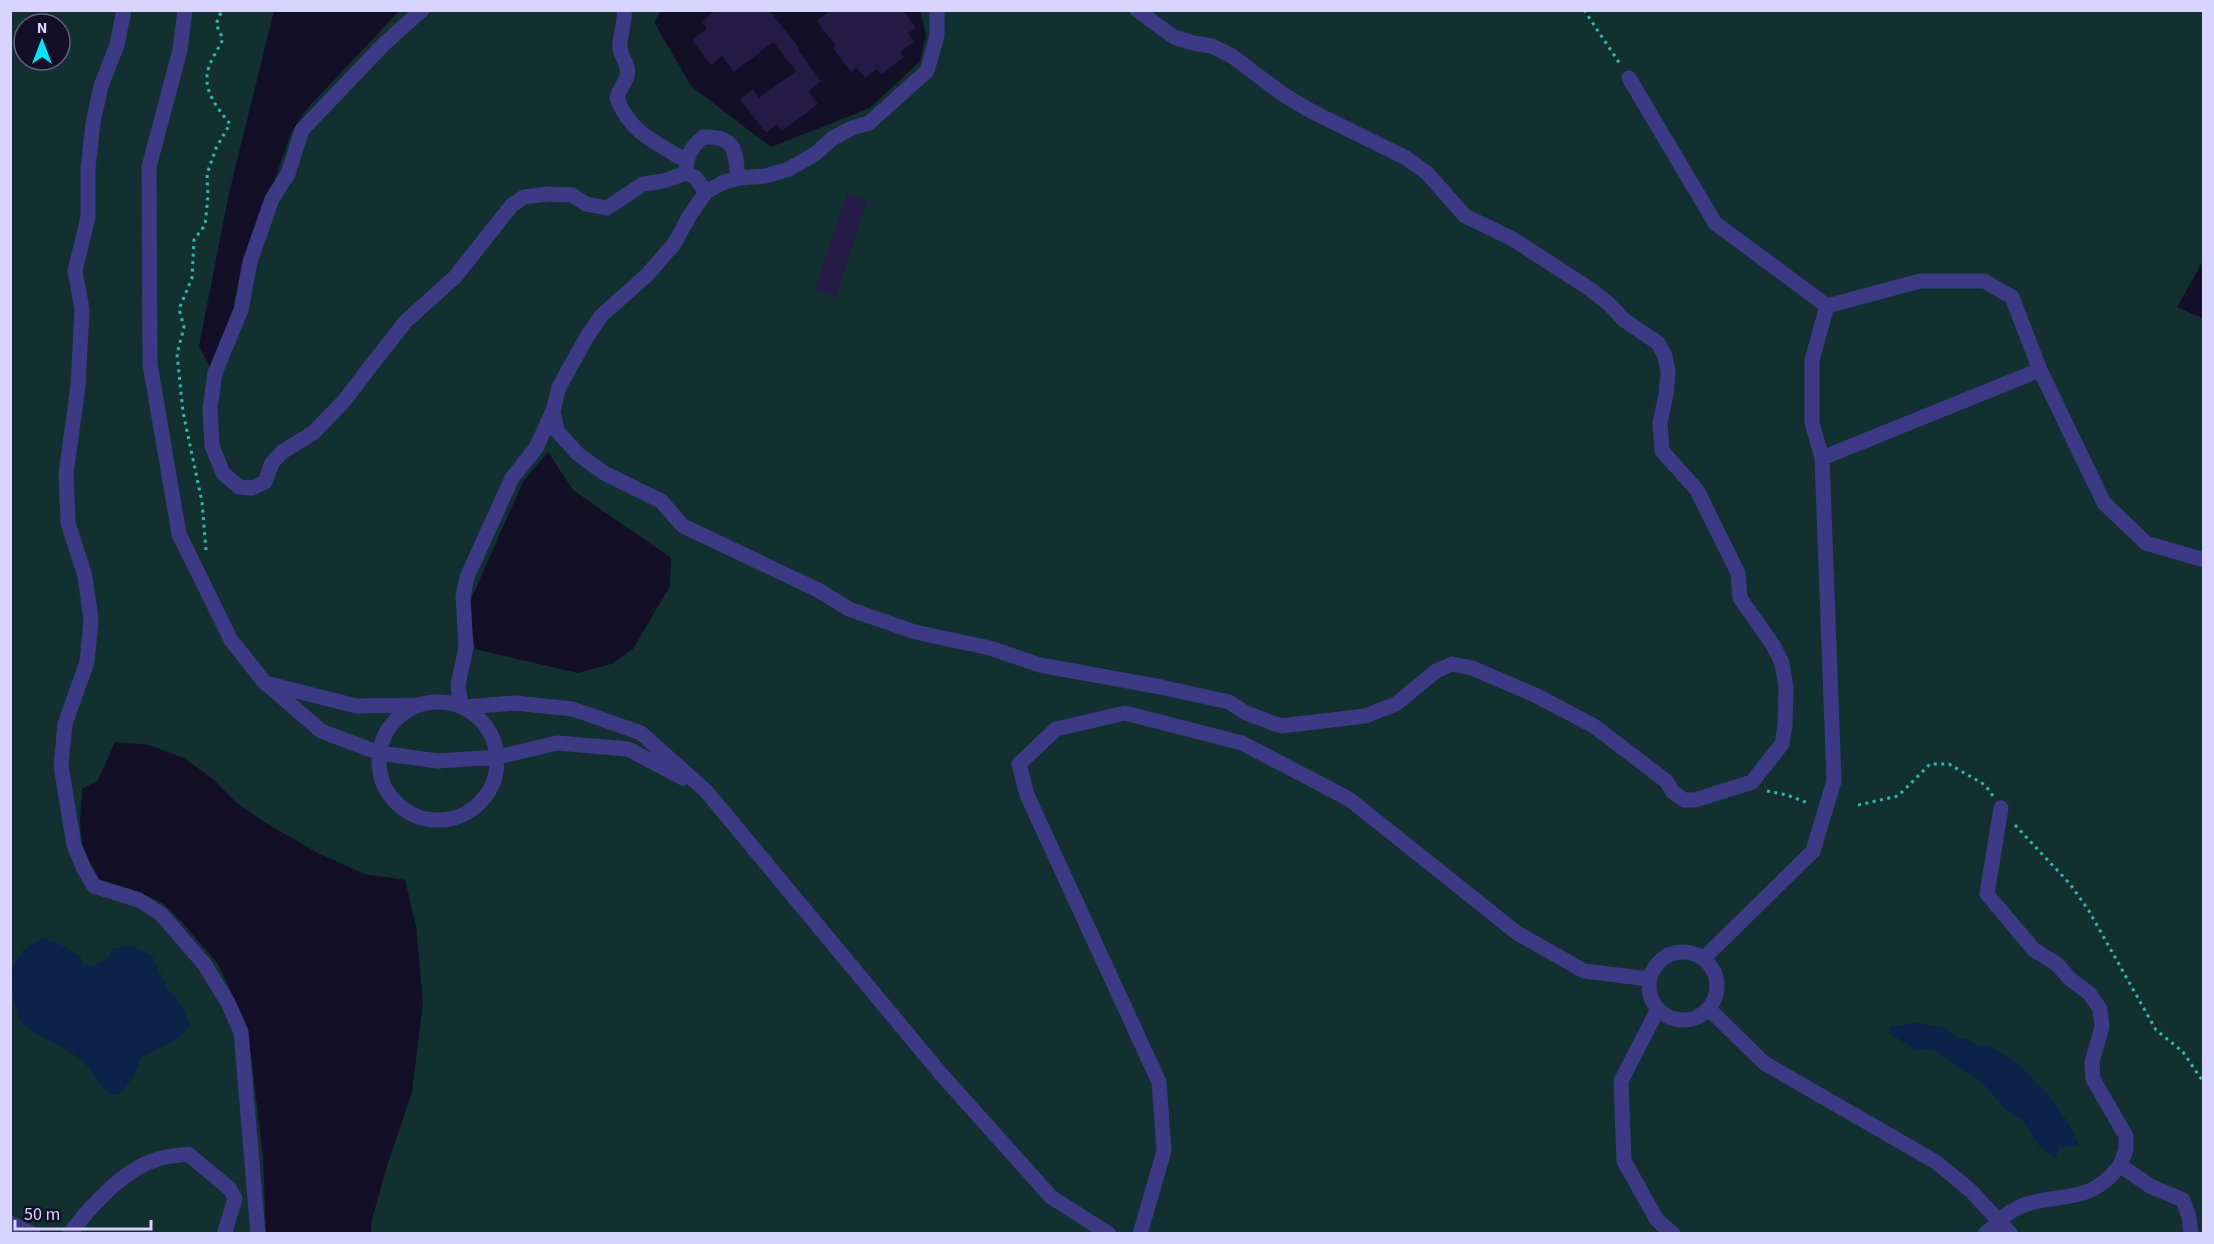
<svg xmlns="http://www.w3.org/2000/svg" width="2214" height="1244" viewBox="0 0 2214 1244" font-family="'Source Sans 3',sans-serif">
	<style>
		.green { fill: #12302f; fill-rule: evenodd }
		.water { fill: #0c2248 }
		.building { fill: #241b47 }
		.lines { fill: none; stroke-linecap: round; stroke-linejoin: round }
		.path { stroke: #2fb8b0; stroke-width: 3; stroke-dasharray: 3 4.5; stroke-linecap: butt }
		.minor { stroke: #3d3a85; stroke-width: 15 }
	</style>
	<rect width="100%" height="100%" fill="#130f26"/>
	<path class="green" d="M10,11H274L229,193L199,346L210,367L234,309L264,210L291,133L305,111L399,11H661L654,22L691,86L771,147L870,108L920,61L926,35L920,11H2203V261L2177,307L2204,319L2203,1233H371L372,1219L386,1169L412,1092L423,1002L416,926L405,880L364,874L318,853L264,822L238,804L213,779L184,758L149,745L115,742L98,780L82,789L80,821L82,846L99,879L138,892L163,903L181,921L218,964L244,1019L251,1056L263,1155L266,1233H11ZM24,24H60V60H24ZM548,452L573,490L671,558L670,586L633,649L611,664L578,673L475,649L467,608L523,482Z"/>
	<path class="water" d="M45,938L67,948L81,957L82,964L93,966L108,959L113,948L133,946L151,955L167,988L183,1008L190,1026L179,1038L141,1057C136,1073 130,1084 117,1095L109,1094C100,1085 94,1075 86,1065C77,1054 60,1047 48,1040C39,1035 26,1030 21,1022C18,1017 17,1010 15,1004C5,974 14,949 45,938Z
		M1918,1023L1949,1029L1957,1039H1965L1979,1046L1989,1045L2018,1063L2031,1078L2051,1098L2069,1124L2079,1145L2059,1148L2056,1157H2053L2037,1143L2022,1120L2005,1109L1982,1082L1958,1068L1935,1050H1916L1889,1033L1891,1026Z"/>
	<path class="building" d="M716,10H769L800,49L798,50L821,81L808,91L818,104L782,131L777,124L766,133L740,99L753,89L759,98L796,71L773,42L734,72L722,56L711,65L692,40L707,28L702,22Z
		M831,10H903L916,28L908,33L914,42L900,52L904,57L881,74L877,69L865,78L857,68L851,72L833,48L836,46L817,21Z
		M847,194L867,200L836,297L815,289Z"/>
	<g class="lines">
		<path class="path" d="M1584,10L1620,64
			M206,550L202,502L183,412L177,354L184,327L179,309L192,278L194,240L205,225L208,196L207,174L216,148L230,124C216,106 200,88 210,64C213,56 219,48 223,39L216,24L222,10
			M1767,791L1787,795L1808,803
			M1858,805L1898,796L1930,764H1949L1985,785L1993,796
			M2015,825L2070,884L2089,911L2156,1030L2183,1052L2204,1083"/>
		<path class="minor" d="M124,10L117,45L101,86L93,123L88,168V217L75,271L82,309L78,386L66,474L68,523L85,576L91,620L87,662L65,724L61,766L74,845L84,869L94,886L139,900L161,914L205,965L228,1003L241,1032L258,1234
			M185,10L180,50L149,167L150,364L179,534L231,640L265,683L356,706L418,705
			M422,10L383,45L302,130L288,174L272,199L250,262L241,310L215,373L210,408L212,446L223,473L239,487L252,488L265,482L272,463L282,452L313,433L343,402L405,322L455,277L512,205L524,197L548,194L572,195L586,204L607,208L643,184L664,181L686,173L695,177L706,192
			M624,10C626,23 619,35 620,48C621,58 630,65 627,76C625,83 619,90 617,98C630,133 656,143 687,161
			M1629,78L1715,223L1827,306
			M686,170C687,154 692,147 703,137C736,136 735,150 738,178
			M553,411L557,431L578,454L604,473L661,501L683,526L818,590L849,609L915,632L990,648L1040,665L1161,687L1229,702L1246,713L1281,726L1365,716L1396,704L1436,671L1452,664L1472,668L1535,695L1594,726L1666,781L1673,792L1684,800H1695L1752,782L1782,744L1785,725L1786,688L1782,663L1773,645L1740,598L1738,573L1697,490L1662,451L1660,423L1666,395L1668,372L1665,356L1658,343L1624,320L1609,304L1590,289L1511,238L1465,216L1427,173L1406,158L1311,111L1284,95L1232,56L1212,46L1193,43L1174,37L1137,10
			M1822,458L1812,423V360L1827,306L1920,281H1984L2012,297L2040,370
			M268,685L321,731L379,753L438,761L498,757L557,743L628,749L683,778
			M379 761a59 59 0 1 1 118 0a59 59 0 1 1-118 0Z
			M461,706L458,685L466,648L463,597L467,577L512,478L536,448L553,411L559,387L588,335L601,316L647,275L674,244L690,215L706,192L722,183L738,178L766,176L789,169L815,154L833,138L852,128L869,123L927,71L937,36V10
			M464,707L515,703L573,709L641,733L706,791L941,1074L1051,1197L1109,1234
			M2001,808L1987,894L2034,950L2057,964L2070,979L2089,993L2100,1009L2102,1027L2092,1062L2093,1079L2126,1136V1150L2120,1165
			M1649 986a34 34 0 1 1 68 0a34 34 0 1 1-68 0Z
			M1704,958L1813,851L1834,781L1822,458L2040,370L2104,503L2146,543L2204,560
			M1658,1009L1621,1081L1624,1161L1657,1220L1673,1234
			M1709,1009L1764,1063L1936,1162L1971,1191L2011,1234
			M10,1223L33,1234
			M70,1234C88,1208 125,1169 155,1160C165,1156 178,1156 188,1154L230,1189L235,1199L224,1234
			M1140,1234L1164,1151L1159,1082L1027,795L1019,764L1056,729L1125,713L1242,743L1349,799L1517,933L1584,971L1649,979
			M1985,1234C1994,1227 2002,1218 2010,1212C2048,1188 2087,1211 2120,1165L2150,1186L2183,1200L2189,1217L2191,1234"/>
	</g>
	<rect width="2214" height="1244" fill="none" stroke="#d9d4ff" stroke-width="24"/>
	<g transform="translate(42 42)"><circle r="28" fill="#130f26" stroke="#625e7d" stroke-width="1.5"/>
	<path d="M0-4.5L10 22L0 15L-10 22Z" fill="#00e5ff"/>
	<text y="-9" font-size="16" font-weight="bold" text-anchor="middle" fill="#d9d4ff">N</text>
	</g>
	<path d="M15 1220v9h136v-9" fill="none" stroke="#d9d4ff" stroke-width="3"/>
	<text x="24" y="1220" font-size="18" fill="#d9d4ff" stroke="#130f26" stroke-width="4.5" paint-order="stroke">50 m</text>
</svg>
